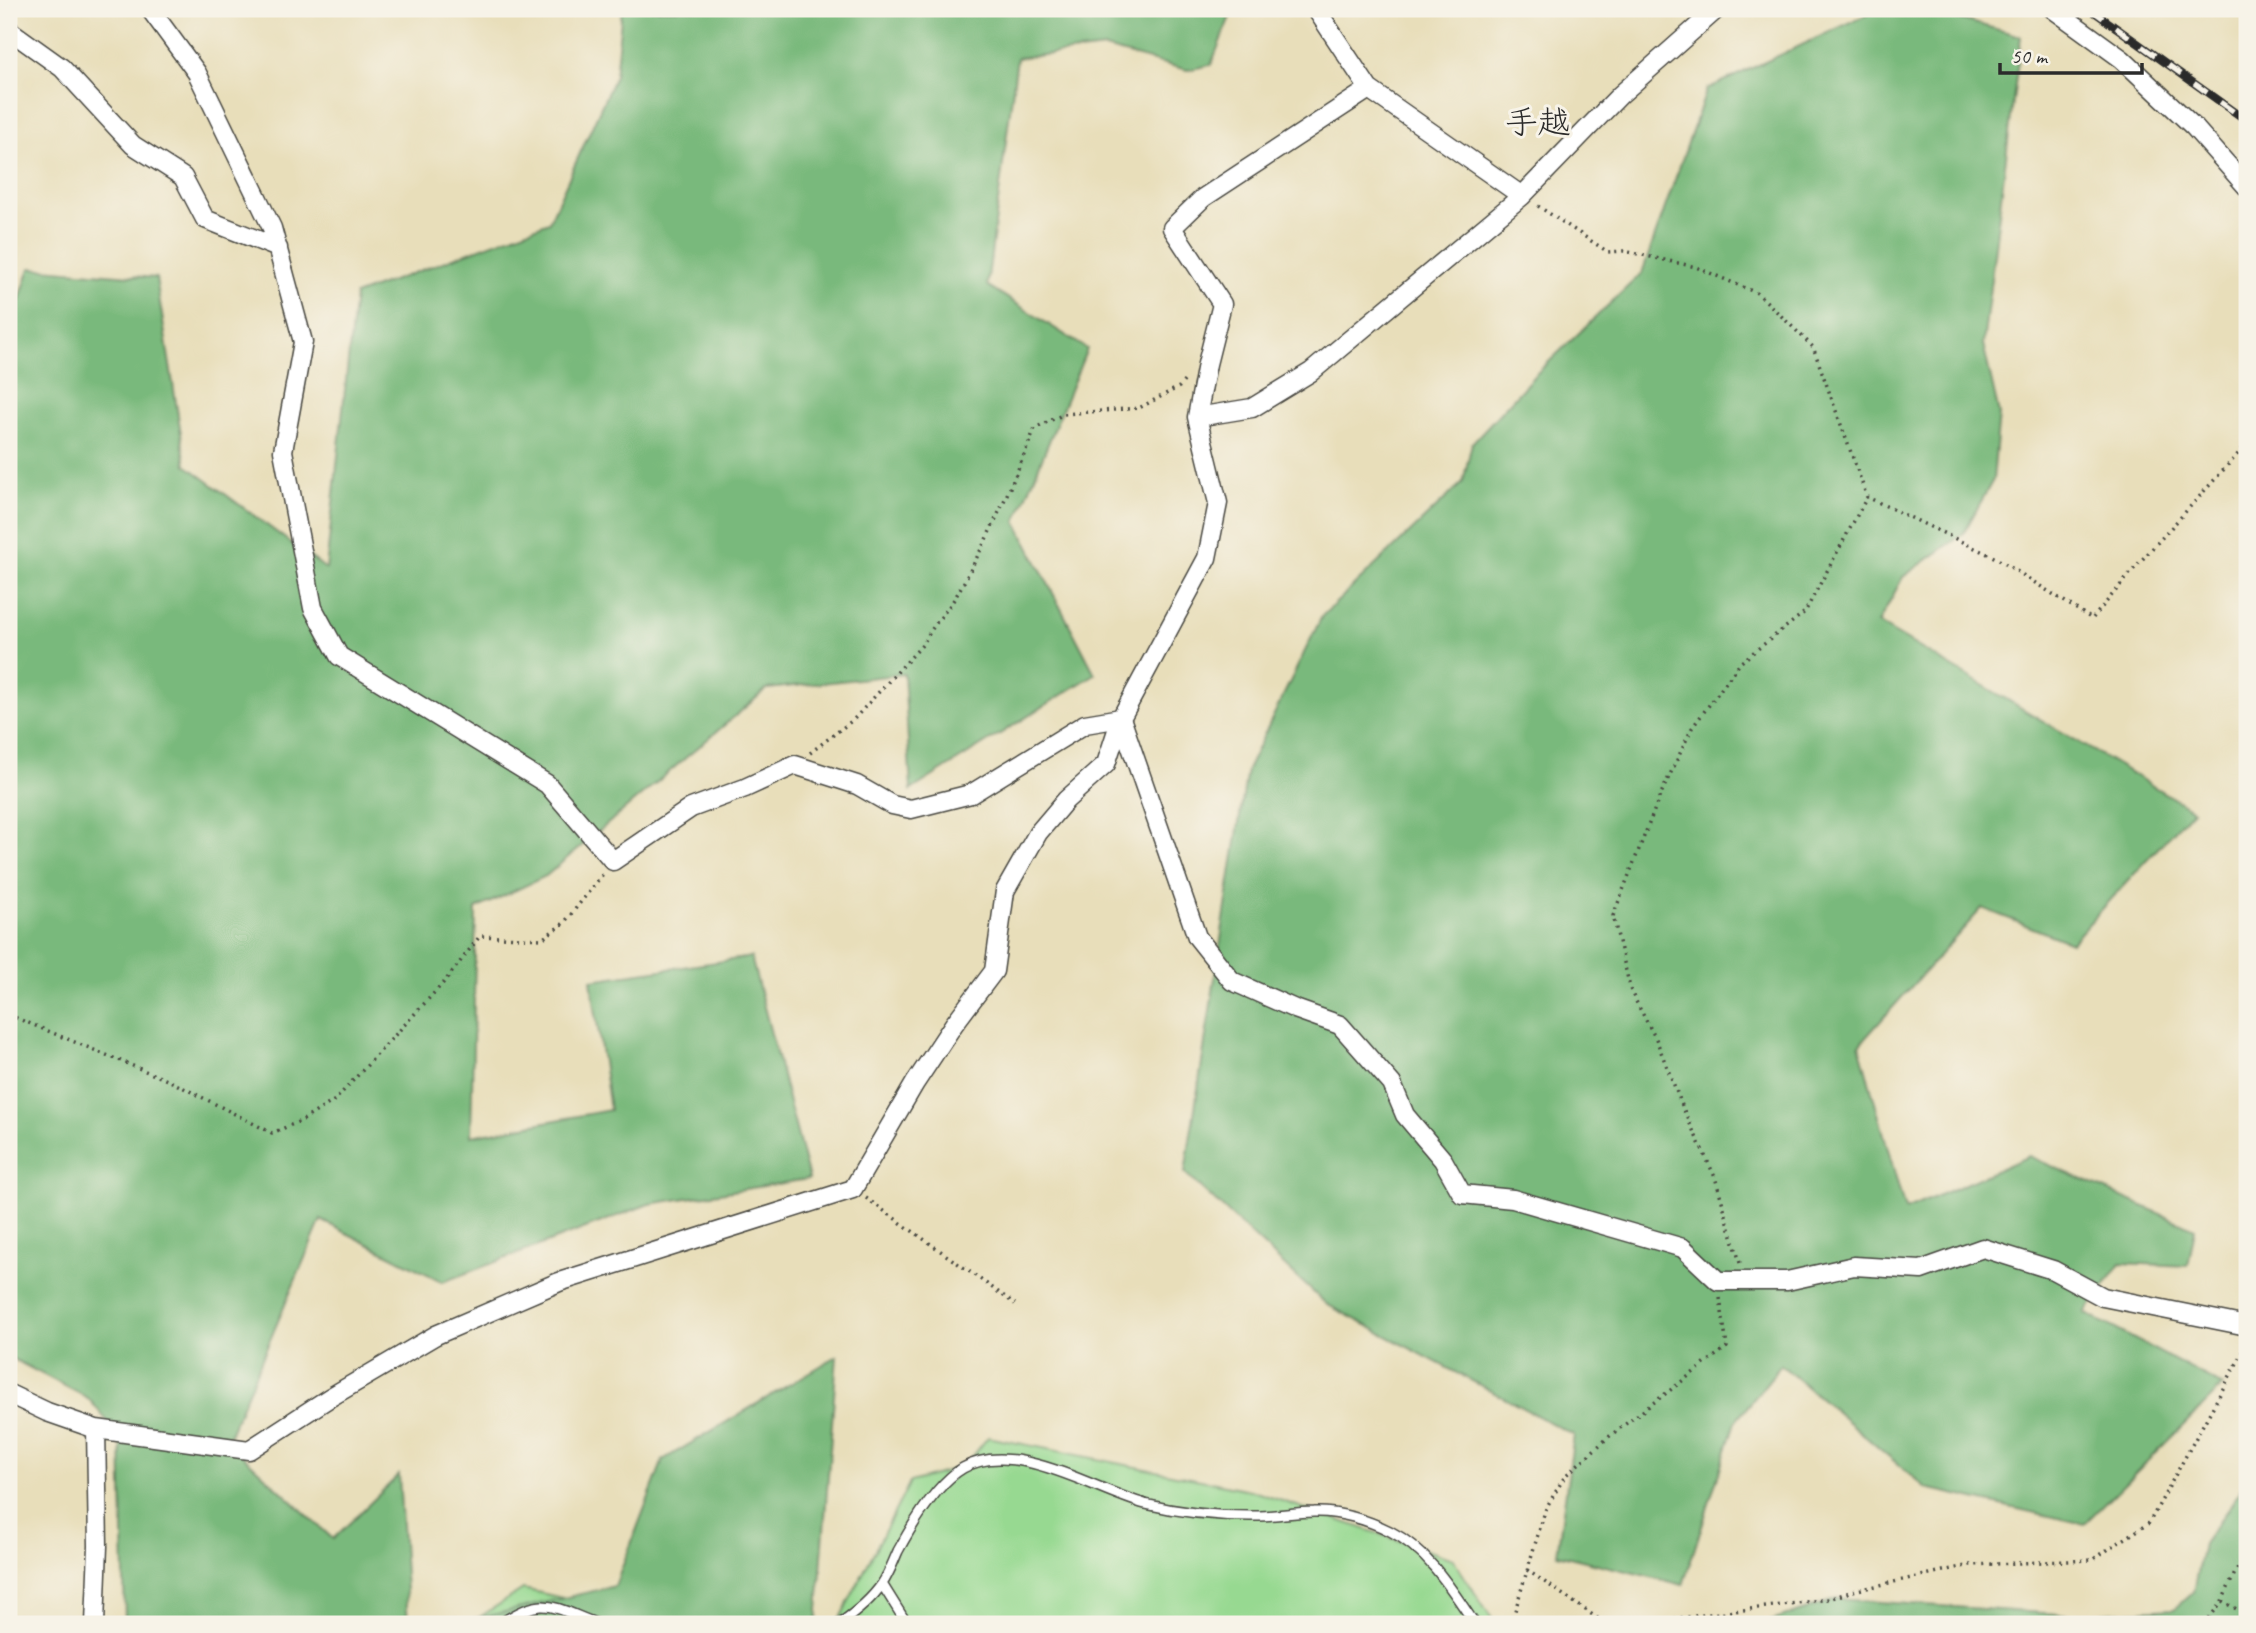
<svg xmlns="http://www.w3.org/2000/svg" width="2256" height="1633" viewBox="0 0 2256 1633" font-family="Caveat,'Klee One',sans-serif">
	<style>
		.green { fill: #97d991; stroke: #61825e; stroke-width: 2 }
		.forest { fill: #79b97b; stroke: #527253; stroke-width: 2 }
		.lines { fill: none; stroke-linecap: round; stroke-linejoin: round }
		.service-casing { stroke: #474640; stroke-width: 12 }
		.minor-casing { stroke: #474640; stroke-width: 21 }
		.path { stroke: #474640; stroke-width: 3.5; stroke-dasharray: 2 5; stroke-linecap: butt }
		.service { stroke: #fff; stroke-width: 9 }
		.minor { stroke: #fff; stroke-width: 18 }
		.rail-casing { stroke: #2b2b2b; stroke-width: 8 }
		.rail { stroke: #f7f3e8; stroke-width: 5; stroke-dasharray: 16; stroke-linecap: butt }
		.labels { text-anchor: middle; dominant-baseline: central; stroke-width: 6; stroke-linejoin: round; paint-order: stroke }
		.quarter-label { font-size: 33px; fill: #2b2b2b; stroke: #f7f3e8 }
	</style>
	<rect width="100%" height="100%" fill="#f7f3e8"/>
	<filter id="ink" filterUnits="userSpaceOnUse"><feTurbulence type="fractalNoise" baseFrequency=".0143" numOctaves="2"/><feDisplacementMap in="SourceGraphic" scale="14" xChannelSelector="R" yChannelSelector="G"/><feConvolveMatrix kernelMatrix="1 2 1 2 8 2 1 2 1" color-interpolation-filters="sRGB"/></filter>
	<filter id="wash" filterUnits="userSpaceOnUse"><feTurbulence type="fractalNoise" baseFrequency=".00686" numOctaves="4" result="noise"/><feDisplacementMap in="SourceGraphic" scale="28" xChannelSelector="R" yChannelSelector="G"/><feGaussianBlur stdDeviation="1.57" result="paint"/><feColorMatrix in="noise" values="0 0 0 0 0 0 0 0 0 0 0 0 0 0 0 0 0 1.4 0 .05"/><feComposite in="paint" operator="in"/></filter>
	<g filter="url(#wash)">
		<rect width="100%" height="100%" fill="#e8deba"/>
		<path class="green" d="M988,1437L1250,1490L1453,1559L1495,1624H837L910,1482L964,1467Z
			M523,1589L676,1624H469Z"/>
		<path class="forest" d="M622,9H1233L1211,65L1187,70L1105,48L1017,58L987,285L1087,349L1016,522L1095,674L911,790L904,674L767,689L546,876L476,909L471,1136L610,1110L591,980L751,957L809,1179L649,1204L443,1282L321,1220L227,1441L333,1539L399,1475L408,1624H125L121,1437L88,1398L9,1357V332L30,268L156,278L186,465L326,569L355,295L549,222L615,76Z
			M1879,9H1923L2021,36L1983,344L1999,414L1993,480L1963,534L1903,577L1878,623L2193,810L2071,943L1982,908L1859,1045L1905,1210L2029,1156L2195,1229L2188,1266L2120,1263L2085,1313L2223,1386L2084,1524L1926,1488L1781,1365L1735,1422L1683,1585L1557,1554L1574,1435L1326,1304L1185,1173L1247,770L1322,616L1463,482L1472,443L1533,377L1642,273L1707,89Z
			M837,1356L817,1624H453L615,1586L663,1460Z
			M2247,1482V1624H1763L1837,1599L2072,1615L2174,1609L2193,1592L2203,1544Z"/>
	</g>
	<g filter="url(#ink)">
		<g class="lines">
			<g class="service-casing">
				<path id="service" d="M882,1584L907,1624
					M500,1624C544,1594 552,1607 598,1624
					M839,1624C855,1613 871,1600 882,1584C889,1574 893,1562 898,1551C912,1525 937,1483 963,1468C1014,1438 1094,1490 1145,1504C1178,1512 1216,1516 1250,1516C1271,1517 1292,1512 1314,1512C1339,1511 1368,1520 1390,1531C1428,1550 1452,1590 1475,1624"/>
			</g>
			<g class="minor-casing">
				<path id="minor" d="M150,9L197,73L272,228L303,342L283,451L313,608L339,656L547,784L613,861L691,808L745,788L795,765L857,785L892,805L911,809L971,794L1085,724L1121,718
					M1316,9L1369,89L1522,196
					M2053,9L2122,59L2194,127L2247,187
					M9,30L62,68L133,145L183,177L205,219L278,248
					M1197,417L1252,408L1311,372L1522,196L1620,95L1717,9
					M1121,718L1197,937L1232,981L1295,1009L1340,1025L1392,1084L1405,1115L1443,1160L1462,1194L1513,1199L1683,1248L1718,1281H1787L1854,1266L1921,1270L1983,1248L2053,1270L2103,1297L2247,1326
					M9,1394L47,1412L96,1429L249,1450L329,1398L436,1335L559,1282L853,1189L915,1083L954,1024L994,971L1005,891L1038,833L1066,800L1106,764L1121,718L1207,558L1218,503L1197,417L1207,364L1222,304L1172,228L1203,198L1369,89
					M95,1624L98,1546L96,1429"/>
			</g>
			<path class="path" d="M1538,206L1608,252L1624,251L1696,267L1757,293L1768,303L1813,347L1867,497L1996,558L2092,619L2139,563L2247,444
				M810,753L854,719L924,643C933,623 950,609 960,589C989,537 1013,483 1035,428L1064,414L1139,408L1179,387L1186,379
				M9,1015L172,1082L272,1133L303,1120L335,1100L446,980L480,936L542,939L564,923L603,874
				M866,1198L1015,1304
				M1740,1263L1715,1177L1685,1113L1656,1039L1631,992L1613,916L1659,798L1692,728L1741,662L1805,612L1867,497
				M1527,1570L1606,1624
				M2222,1601L2247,1615
				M1511,1624L1546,1508L1565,1476L1611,1435L1727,1347L1720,1298
				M1632,1624L1829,1599L1853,1591L1970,1565L2092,1560L2149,1523L2247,1345
				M2205,1624L2222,1601L2247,1547"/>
			<use href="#service" class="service"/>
			<use href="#minor" class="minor"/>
			<g class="rail-casing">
				<path id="rail" d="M2090,9L2247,121"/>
			</g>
			<use href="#rail" class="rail"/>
		</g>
	</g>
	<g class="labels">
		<g class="quarter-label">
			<text x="1538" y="122">手越</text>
		</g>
	</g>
	<rect width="2256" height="1633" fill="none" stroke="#f7f3e8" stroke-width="35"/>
	<path d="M2000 63v10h142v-10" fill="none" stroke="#2b2b2b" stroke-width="3.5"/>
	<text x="2011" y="63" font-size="21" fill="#2b2b2b" stroke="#f7f3e8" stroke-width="5" paint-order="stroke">50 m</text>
</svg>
